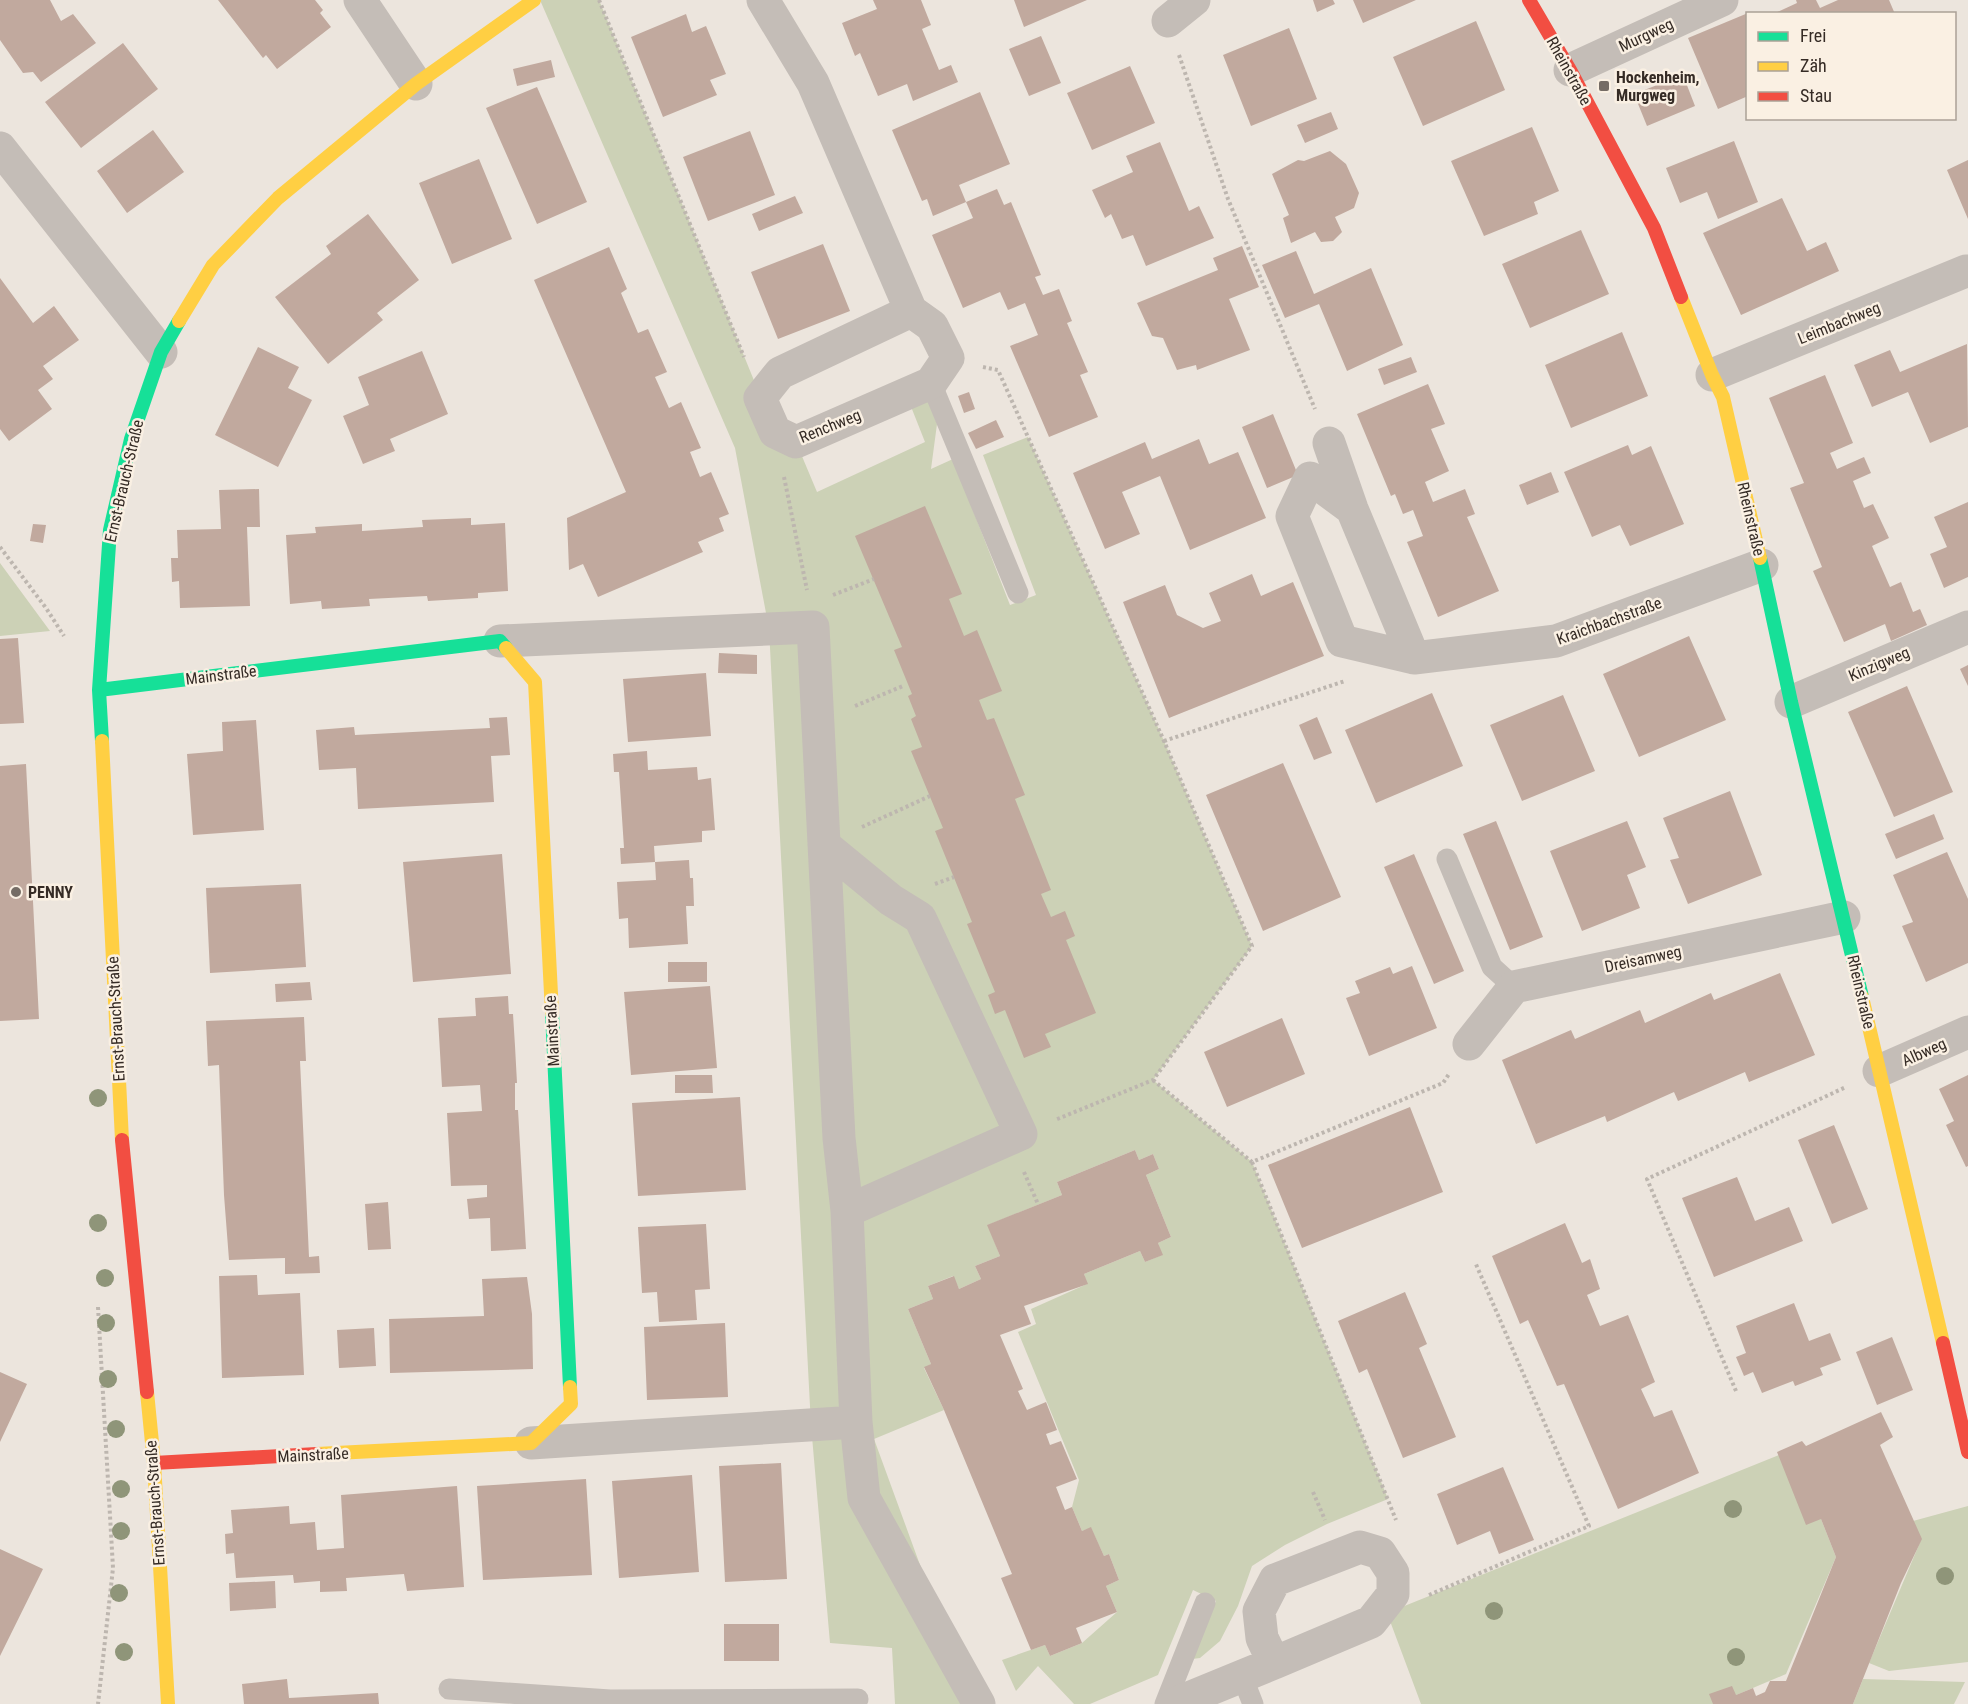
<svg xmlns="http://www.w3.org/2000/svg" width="1968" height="1704" viewBox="0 0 1968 1704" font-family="'Roboto Condensed',sans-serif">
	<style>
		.green { fill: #ccd1b6 }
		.building { fill: #c1a99e }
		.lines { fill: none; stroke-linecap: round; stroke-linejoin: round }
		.path { stroke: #bdb6af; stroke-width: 4; stroke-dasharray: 3 3; stroke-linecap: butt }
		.lane { stroke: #c4bdb7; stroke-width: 21 }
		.street { stroke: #c4bdb7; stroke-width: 33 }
		.fast { stroke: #16e098; stroke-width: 14 }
		.slow { stroke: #ffcf43; stroke-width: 14 }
		.jam { stroke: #f24e42; stroke-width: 14 }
		.tree { fill: #8f9579 }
		.poi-dot { fill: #756c65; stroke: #faf0e3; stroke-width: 2 }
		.labels { text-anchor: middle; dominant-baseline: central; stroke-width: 5; stroke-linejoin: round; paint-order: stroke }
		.street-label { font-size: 16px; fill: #352b25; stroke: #faf0e3 }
		.poi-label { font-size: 16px; font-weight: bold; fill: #352b25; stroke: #faf0e3; text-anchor: start }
	</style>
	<rect width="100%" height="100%" fill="#ece5dd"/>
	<path class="green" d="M540,0H599L775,432L796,442L817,492L925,442L906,394L923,386L937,424L931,469L953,459L1010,605L1036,595L983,455L1028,437L1164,741L1252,946L1153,1080L1252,1162L1388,1499L1327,1524L1285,1545L1252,1566L1238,1606L1220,1641L1200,1658L1192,1659L1216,1601L1193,1590L1158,1675L1090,1704H1074L1038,1666L1016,1691L1002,1660L1045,1645L1050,1656L1082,1643L1117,1612L1106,1586L1119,1580L1109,1554L1104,1556L1091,1528L1082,1531L1072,1507L1079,1480L1018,1332L1036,1324L1031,1309L1087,1284L1084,1274L1140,1251L1145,1262L1162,1255L1158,1243L1171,1237L1146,1175L1159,1169L1153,1154L1139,1160L1135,1150L1057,1182L1062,1195L988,1225L1000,1256L975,1266L981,1279L959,1289L953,1276L928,1286L933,1299L908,1309L931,1364L924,1368L944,1410L874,1439L954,1658L979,1704H895L892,1648L830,1643L811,1425L769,629L735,448Z
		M0,563L50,631L0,636Z
		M1779,1455L1821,1519L1836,1557L1786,1674L1715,1704H1421L1387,1613Z
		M1968,1506V1662L1889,1671L1869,1663L1921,1540L1913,1521Z
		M1863,1679L1965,1682L1954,1704H1853Z"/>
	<path class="building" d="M0,0H50L61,21L73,14L96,43L41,82L33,72L23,73L0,40Z
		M218,0H315L323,10L320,13L331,27L277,69L266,55L263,58Z
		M873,0H921L931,25L922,29L939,70L951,65L958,82L913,101L907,84L878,96L860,53L855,56L842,23L877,9Z
		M1014,0H1087L1024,27Z
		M1313,0H1333L1335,4L1317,12Z
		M1353,0H1416L1363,23Z
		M1796,0H1816L1820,8L1838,0H1889L1895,14H1773L1797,3Z
		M1748,13V96L1718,109L1688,38Z
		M686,14L692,32L706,26L726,74L710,80L717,95L663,117L631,37Z
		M1476,21L1505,90L1423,126L1393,57Z
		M1289,28L1317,99L1251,126L1223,55Z
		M1041,36L1061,83L1029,96L1009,49Z
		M123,43L158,89L81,148L45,102Z
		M551,60L555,77L517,86L513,69Z
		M1130,66L1155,123L1092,150L1067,93Z
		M1683,75L1695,106L1647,126L1634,94Z
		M537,87L587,202L537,224L486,108Z
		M980,92L1010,164L959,185L966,202L997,189L1004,205L1011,202L1041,275L1035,277L1043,295L1059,289L1072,321L1067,323L1088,372L1080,375L1098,417L1049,437L1010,346L1038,335L1025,303L1008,310L1000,292L963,308L932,235L973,218L966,202L933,216L927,199L922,201L892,130Z
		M1331,112L1338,129L1305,143L1297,125Z
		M1532,127L1559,191L1534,202L1538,214L1484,236L1451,161Z
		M153,130L184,172L127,213L97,171Z
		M750,131L775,195L708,221L683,157Z
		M1734,141L1758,202L1718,219L1707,192L1680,203L1666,168Z
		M1160,142L1189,211L1199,206L1214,238L1146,266L1133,235L1122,239L1111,214L1105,218L1092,190L1133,172L1126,156Z
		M1330,151L1346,164L1359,193L1354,208L1335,217L1342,232L1333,241L1321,242L1315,232L1291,243L1283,218L1289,215L1272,174L1298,160L1304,161Z
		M479,159L512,239L452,264L419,183Z
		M1968,160V219L1947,170Z
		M795,196L803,213L759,231L752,214Z
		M1782,198L1807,251L1826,242L1839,271L1741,315L1703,233Z
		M368,214L419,280L377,313L383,320L328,364L275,297L331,254L326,246Z
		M1581,230L1609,294L1530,328L1502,264Z
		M823,244L850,311L778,339L751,272Z
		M1242,246L1259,287L1229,299L1250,350L1197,370L1196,365L1177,370L1163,338L1152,336L1137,303L1218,270L1213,258Z
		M609,247L627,289L621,293L638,333L648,329L667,372L655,377L669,408L681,402L701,448L690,452L700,477L711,472L729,514L719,518L724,531L698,542L703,552L598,597L583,564L569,570L567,518L626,492L534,280Z
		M1296,251L1314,294L1371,268L1403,345L1347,371L1319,304L1285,318L1262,265Z
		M0,278L33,323L54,306L79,340L43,366L53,379L38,390L52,409L9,441L0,429Z
		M1622,332L1648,396L1571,428L1545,365Z
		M1967,344L1968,427L1930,443L1908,392L1872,407L1854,365L1890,350L1900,372Z
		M258,347L299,367L288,388L312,400L278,467L215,435Z
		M422,351L448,414L390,439L395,451L363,464L343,416L369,405L358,377Z
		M1411,357L1417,372L1384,385L1378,369Z
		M1825,375L1853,443L1830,453L1837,469L1864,457L1871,473L1853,481L1864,508L1873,504L1889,538L1872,546L1890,587L1901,582L1913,612L1920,609L1927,625L1891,641L1885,624L1844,642L1813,571L1822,567L1790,488L1804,483L1769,398Z
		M1428,384L1445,424L1431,429L1449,471L1425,482L1433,502L1465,489L1475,514L1467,517L1499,591L1438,617L1407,542L1423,536L1413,510L1403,514L1395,494L1391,496L1357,414Z
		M969,392L975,409L964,413L958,396Z
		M1273,414L1298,475L1267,488L1242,427Z
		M996,420L1004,437L976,449L968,433Z
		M1199,439L1209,464L1238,452L1266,518L1190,550L1160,476L1122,492L1140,534L1105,549L1073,473L1145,442L1152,459Z
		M1628,445L1632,455L1651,446L1684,524L1630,546L1620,525L1592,537L1564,472Z
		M1551,472L1559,492L1527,505L1519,485Z
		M259,489L260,527H247L250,606L180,608L179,581L172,582L171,558H178L177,530L221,529L219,490Z
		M1968,502V577L1944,588L1930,554L1947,547L1934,517Z
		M925,506L962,594L949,599L964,636L977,630L1002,691L979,700L987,720L994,718L1025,795L1015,799L1051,890L1041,894L1051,917L1065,911L1075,936L1066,940L1096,1013L1045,1034L1051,1047L1024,1058L1005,1010L995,1014L988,995L995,992L967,924L972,922L935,831L943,828L911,751L922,747L911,719L916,716L908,696L912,694L894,650L902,647L855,536Z
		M471,518V525L505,523L508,591L478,593V598L428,601L427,596L369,599L370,606L322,609L321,601L290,604L286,535L316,533L315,527L362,524V531L423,527L422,520Z
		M33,524L46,525L43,543L30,541Z
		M1252,574L1261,596L1293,582L1324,656L1169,718L1123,602L1165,585L1177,615L1203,628L1221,621L1209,593Z
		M1689,636L1726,720L1639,757L1603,674Z
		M18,638L24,723L0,724V639Z
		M719,653L757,655V674L718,673Z
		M1968,665V686L1960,669Z
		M706,673L711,736L628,742L623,679Z
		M1907,686L1953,792L1894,817L1848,712Z
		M1432,693L1463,766L1376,803L1345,730Z
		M1563,695L1595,771L1522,801L1490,725Z
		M507,717L510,755L491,756L494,802L358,809L356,768L319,770L316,730L354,727L355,735L490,728L489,718Z
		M1317,717L1332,753L1314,760L1299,725Z
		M256,720L264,830L193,835L187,754L223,751L222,722Z
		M647,751L648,770L697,767L698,780L711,778L715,830L702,831V842L654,846L655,862L621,864L620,848H624L619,772H614L613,754Z
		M1283,763L1341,897L1263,931L1206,795Z
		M26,764L39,1019L0,1021V766Z
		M1730,791L1762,875L1688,904L1670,860L1679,858L1663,818Z
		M1934,814L1944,839L1896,859L1885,834Z
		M1496,821L1543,937L1510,950L1463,834Z
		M1627,821L1646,867L1627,875L1640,908L1582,931L1550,851Z
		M1947,852L1968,899V963L1926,982L1902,926L1913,922L1893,875Z
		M502,854L511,974L413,982L403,862Z
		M1414,854L1464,971L1434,984L1384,867Z
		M689,860L690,878H693L694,906H686L688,944L629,948L628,918L619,919L617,882L656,880L655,862Z
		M301,884L306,967L210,973L206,888Z
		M668,962H707V982H668Z
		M1412,966L1437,1028L1369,1056L1346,998L1360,993L1355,981L1390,967L1393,974Z
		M1780,973L1815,1055L1749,1082L1745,1072L1678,1101L1674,1092L1607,1122L1605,1116L1536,1144L1502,1060L1571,1030L1575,1039L1640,1010L1645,1023L1711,993L1714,1000Z
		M310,982L312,1000L276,1002L275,984Z
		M710,986L717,1068L631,1075L624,992Z
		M508,996L509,1014H513L515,1046L517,1083H515V1110H518L526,1249L491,1251L490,1218L469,1219L467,1199L487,1197V1185L451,1186L447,1113L482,1111L480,1085L442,1087L438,1018L476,1016L475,998Z
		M304,1017L306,1061H300L309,1257L319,1256L320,1273L285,1274V1258L229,1260L224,1195L219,1065L208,1066L206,1021Z
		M1282,1018L1305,1074L1227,1107L1204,1052Z
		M675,1075H712L713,1093H675Z
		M1968,1075V1166L1966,1167L1946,1125L1954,1121L1939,1089Z
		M740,1097L746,1190L638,1196L632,1103Z
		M1410,1107L1443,1192L1302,1248L1268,1165Z
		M1834,1125L1868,1209L1832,1224L1798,1140Z
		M1135,1150L1139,1160L1153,1154L1159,1169L1146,1175L1171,1237L1158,1243L1163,1255L1145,1262L1140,1251L1084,1274L1088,1284L1024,1306L1031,1324L1000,1335L1023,1389L1018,1391L1027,1410L1046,1402L1057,1430L1046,1434L1050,1445L1061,1441L1077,1479L1056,1487L1065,1510L1072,1507L1082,1531L1091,1527L1104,1556L1109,1554L1119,1580L1106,1586L1117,1612L1076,1628L1082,1643L1050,1656L1045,1645L1031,1650L1001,1578L1012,1574L944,1410L924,1367L931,1364L908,1309L933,1299L928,1286L954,1276L959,1289L981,1279L975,1266L1000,1256L987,1225L1062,1195L1057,1182Z
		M1737,1177L1755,1221L1789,1207L1803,1241L1714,1277L1682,1198Z
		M388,1202L391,1249L368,1250L365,1204Z
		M1565,1223L1582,1263L1590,1259L1600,1289L1587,1295L1600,1326L1628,1315L1655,1382L1641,1389L1654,1417L1672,1410L1699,1473L1618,1509L1564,1384L1557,1386L1528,1320L1520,1324L1492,1256Z
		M706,1224L710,1289L695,1290L697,1320L659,1322L657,1292L642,1293L638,1227Z
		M257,1275L258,1295L300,1293L304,1375L222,1378L219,1276Z
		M527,1277L532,1314L533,1369L390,1373L389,1319L484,1316L482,1279Z
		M1405,1292L1427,1344L1419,1348L1456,1437L1403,1458L1367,1369L1359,1373L1338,1321Z
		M1794,1303L1809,1341L1830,1333L1841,1360L1820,1368L1823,1375L1795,1386L1793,1381L1762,1393L1753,1372L1744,1376L1736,1357L1746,1353L1736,1326Z
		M725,1323L728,1397L647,1400L644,1327Z
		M374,1328L376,1366L339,1368L337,1330Z
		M1892,1337L1913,1390L1877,1405L1856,1352Z
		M0,1372L27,1384L0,1442Z
		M1881,1412L1893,1437L1880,1445L1922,1539L1901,1583L1853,1704H1713L1709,1694L1732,1686L1736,1695L1753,1688L1756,1696L1765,1692L1770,1681H1786L1836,1557L1821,1519L1806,1525L1777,1452L1802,1441L1806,1446Z
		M781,1463L787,1579L725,1582L719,1466Z
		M1503,1467L1534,1540L1499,1554L1490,1531L1457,1545L1437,1494Z
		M692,1475L699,1572L619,1578L612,1481Z
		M586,1479L592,1575L483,1580L477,1486Z
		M457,1486L464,1587L407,1591L404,1574L346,1578L347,1591L320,1592V1581L294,1583L293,1575L236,1578L234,1553L226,1554L225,1534L233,1533L231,1510L289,1506L290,1524L315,1522L317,1550L344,1548L341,1495Z
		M0,1549L43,1569L0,1656Z
		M275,1581L276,1608L230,1611L229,1583Z
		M724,1624H779V1661H724Z
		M287,1679L289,1698L378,1693L379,1704H244L242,1684Z"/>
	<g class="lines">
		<path class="path" d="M599,0L744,357
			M1179,55L1228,199L1315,409
			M983,367L998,370L1164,741L1252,946L1153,1080L1055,1120
			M784,477L807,590
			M0,547L46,608L64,636
			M833,595L874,579
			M855,706L903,686
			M1164,741L1345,681
			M862,827L930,796
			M935,884L954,877
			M1153,1080L1252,1162L1443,1083L1449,1074
			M1252,1162L1396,1520
			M1024,1172L1038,1204
			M98,1307L113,1568L98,1704
			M1736,1391L1647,1179L1846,1087
			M1313,1492L1325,1520
			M1429,1595L1589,1526L1475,1262"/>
		<path class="lane" d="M931,383L1018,593
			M1447,859L1492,967L1514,987
			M1242,1676L1253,1704
			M449,1689L610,1700
			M610,1704V1700L858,1699
			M1165,1704L1205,1603"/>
		<path class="street" d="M360,0L416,84
			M763,0L813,83L911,311L932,326L948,358L931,383L796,442L775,432L760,398L780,373L911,311
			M1168,21L1194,0
			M1570,70L1722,0
			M0,148L161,352
			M1712,375L1966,271
			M1329,443L1352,509L1414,658L1556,641L1762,565
			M1352,509L1310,478L1292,516L1342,641L1414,658
			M500,641L813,627L839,1138L847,1211L856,1422
			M1791,702L1968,627
			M824,845L891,900L920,918L1021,1134L847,1211
			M1469,1044L1514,987L1844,917
			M1879,1071L1968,1032
			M531,1443L856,1422L864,1498L979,1704
			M1174,1704L1274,1663L1262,1638L1259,1611L1275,1580L1360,1547L1380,1553L1393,1573V1594L1371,1622L1274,1663"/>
		<path class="fast" d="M1760,558L1791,702L1862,997
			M99,690L500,641L506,648
			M102,741L99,690L110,530L131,439L161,352L179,321
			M552,1013L570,1387"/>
		<path class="slow" d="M1681,297L1712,375L1723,397L1760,558
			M179,321L213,265L278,198L416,84L534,0
			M506,648L535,682L552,1013
			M102,741L122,1140
			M1862,997L1943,1343
			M147,1392L154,1463L168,1704
			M317,1454L531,1443L571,1404L570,1387"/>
		<path class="jam" d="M1529,0L1570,70L1654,228L1681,297
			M122,1140L147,1392
			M1943,1343L1968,1452
			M154,1463L317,1454"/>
	</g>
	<g class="tree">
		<circle cx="98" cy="1098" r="9"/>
		<circle cx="98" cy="1223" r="9"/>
		<circle cx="105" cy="1278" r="9"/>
		<circle cx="106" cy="1323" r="9"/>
		<circle cx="108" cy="1379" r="9"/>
		<circle cx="116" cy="1429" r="9"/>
		<circle cx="121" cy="1489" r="9"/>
		<circle cx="1733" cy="1509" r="9"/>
		<circle cx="121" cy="1531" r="9"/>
		<circle cx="1945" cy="1576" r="9"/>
		<circle cx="119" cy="1593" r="9"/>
		<circle cx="1494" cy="1611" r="9"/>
		<circle cx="124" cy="1652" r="9"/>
		<circle cx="1736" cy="1657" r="9"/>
	</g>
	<g class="poi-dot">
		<rect x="1598" y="80" width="12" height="12" rx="3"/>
		<circle cx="16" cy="892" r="6"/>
	</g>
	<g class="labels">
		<g class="street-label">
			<text transform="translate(1646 35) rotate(-25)">Murgweg</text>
			<text transform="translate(1569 71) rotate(61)">Rheinstraße</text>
			<text transform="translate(1839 323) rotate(-22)">Leimbachweg</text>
			<text transform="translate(830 426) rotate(-22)">Renchweg</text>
			<text transform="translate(124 481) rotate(-77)">Ernst-Brauch-Straße</text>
			<text transform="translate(1751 519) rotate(77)">Rheinstraße</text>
			<text transform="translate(1609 621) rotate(-20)">Kraichbachstraße</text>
			<text transform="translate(1879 664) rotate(-23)">Kinzigweg</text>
			<text transform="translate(221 675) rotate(-7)">Mainstraße</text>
			<text transform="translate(1643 959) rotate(-12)">Dreisamweg</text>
			<text transform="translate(1861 992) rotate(77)">Rheinstraße</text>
			<text transform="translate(116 1019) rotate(-93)">Ernst-Brauch-Straße</text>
			<text transform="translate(552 1031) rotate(-93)">Mainstraße</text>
			<text transform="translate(1924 1052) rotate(-24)">Albweg</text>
			<text transform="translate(313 1455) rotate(-3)">Mainstraße</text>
			<text transform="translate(155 1503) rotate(-94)">Ernst-Brauch-Straße</text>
		</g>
		<g class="poi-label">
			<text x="1616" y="77">Hockenheim,<tspan x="1616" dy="18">Murgweg</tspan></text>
			<text x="28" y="892">PENNY</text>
		</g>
	</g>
	<rect x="1746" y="12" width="210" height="108" fill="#faf0e3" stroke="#aba197" stroke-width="1.5"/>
	<rect x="1758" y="32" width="30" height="9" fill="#16e098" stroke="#aba197" stroke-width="1.5"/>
	<text x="1800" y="42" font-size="18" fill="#352b25">Frei</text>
	<rect x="1758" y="62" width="30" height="9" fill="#ffcf43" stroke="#aba197" stroke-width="1.5"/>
	<text x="1800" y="72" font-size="18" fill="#352b25">Zäh</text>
	<rect x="1758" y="92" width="30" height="9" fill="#f24e42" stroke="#aba197" stroke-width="1.5"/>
	<text x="1800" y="102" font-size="18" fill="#352b25">Stau</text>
</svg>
